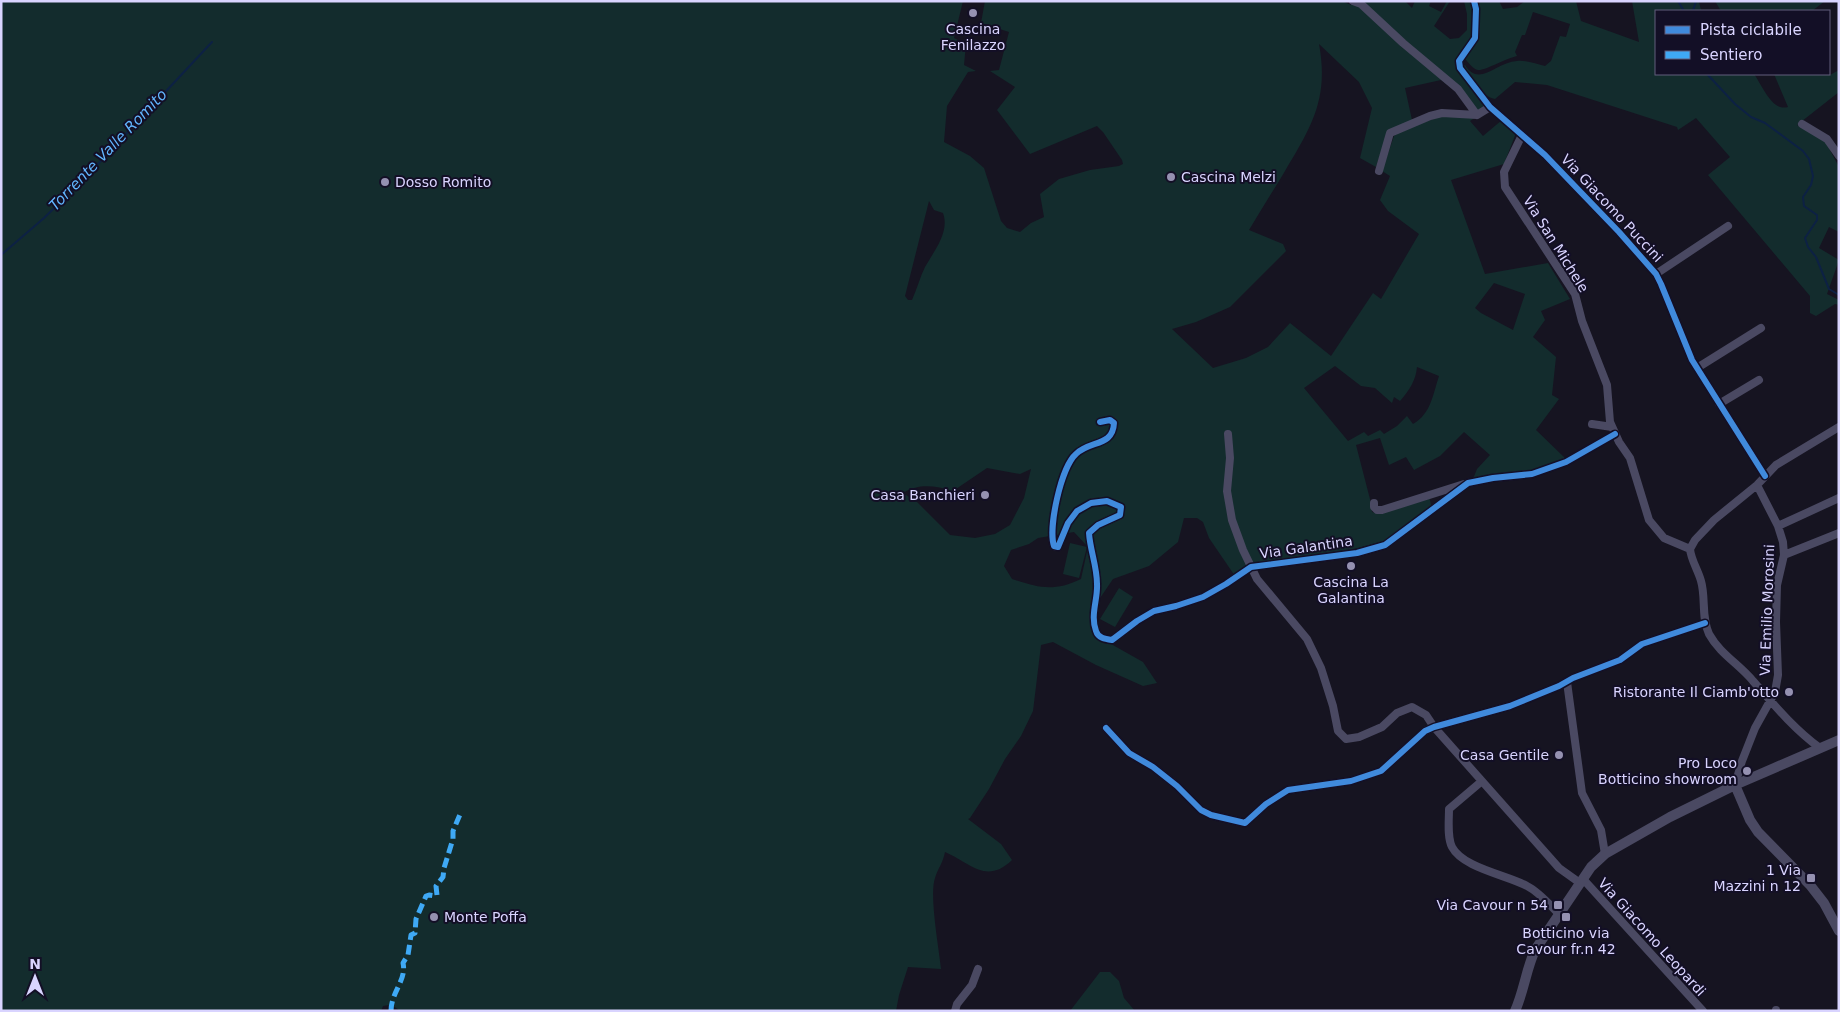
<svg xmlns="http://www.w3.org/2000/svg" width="1840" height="1012" viewBox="0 0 1840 1012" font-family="'DejaVu Sans',sans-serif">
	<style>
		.green { fill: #132c2d; fill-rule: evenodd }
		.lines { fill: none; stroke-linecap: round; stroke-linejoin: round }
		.stream { stroke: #0d2144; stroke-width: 2 }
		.minor { stroke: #4a4962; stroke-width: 8 }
		.tertiary { stroke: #4a4962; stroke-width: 10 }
		.quiet { stroke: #3fa9f5; stroke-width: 5; stroke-dasharray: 10 5; stroke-linecap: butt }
		.cycleway-casing { stroke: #130f26; stroke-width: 9 }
		.cycleway { stroke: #408adc; stroke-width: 6 }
		.poi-dot { fill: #9591b1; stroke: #130f26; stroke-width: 2 }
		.labels { text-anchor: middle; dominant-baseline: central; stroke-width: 4; stroke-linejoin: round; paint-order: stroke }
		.poi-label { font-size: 14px; fill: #d9d4ff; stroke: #130f26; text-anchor: end }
		.street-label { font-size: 14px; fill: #d9d4ff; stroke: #130f26 }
		.water-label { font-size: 15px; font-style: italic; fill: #62b6ff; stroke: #130f26 }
	</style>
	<rect width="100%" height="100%" fill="#161421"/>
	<path class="green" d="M1,1H963L954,38L966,44L964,65L976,71L968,72L947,106L944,142L970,156L984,168L1001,221L1007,228L1020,232L1031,223L1044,217L1040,194L1059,179L1090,170L1119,166L1123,164L1122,160L1103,132L1097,126L1030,154L997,110L1015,87L990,71L999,70L1009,32L981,23L985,1H1342L1351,5V1H1405L1412,8L1415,1H1431L1429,6L1441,12L1447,1H1450L1434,26L1450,39L1459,38L1467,30V14L1464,1H1499L1503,9L1517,7L1525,1H1576L1581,21L1639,42L1632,1H1699L1701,11H1656V74H1754C1762,85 1772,112 1788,107L1774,74H1828L1830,75L1839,70V92L1797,125L1825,141L1839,167V232L1829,227L1819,248L1839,260L1827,294L1839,300V305L1835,304L1816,316L1810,313V296L1708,175L1730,157L1696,118L1678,130L1677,127L1547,85L1515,82L1495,99C1480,96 1471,78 1463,66L1465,65C1479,88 1496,62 1517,61C1526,60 1537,64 1545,66L1551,61L1560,36L1566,37L1570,24L1533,12L1525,35H1522L1515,52L1517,56C1507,58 1484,71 1478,70C1473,69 1469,63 1465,59L1468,50H1464L1456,58V66L1485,108L1477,113L1457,92L1441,80L1405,88L1412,120L1388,131L1376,167L1360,158L1372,108L1359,82L1319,44C1329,98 1312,126 1285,171C1273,191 1261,210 1249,230L1283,244L1286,251L1230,307L1196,322L1172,329L1213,368L1246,358L1268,347L1290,323L1331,356L1373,293L1381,299L1419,234L1388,211L1380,200L1390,176L1382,171L1394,136L1402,130L1442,116L1476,117L1470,121L1483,136L1502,120L1516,133L1504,164L1451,180L1485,274L1548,263L1570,299L1541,311L1545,320L1533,337L1556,357L1552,395L1559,399L1536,430L1566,459L1530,471L1473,479L1477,469L1490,455L1464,432L1440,456L1414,470L1406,457L1389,465L1380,438L1356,445L1371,503L1372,512L1379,514L1429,496L1432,509L1384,541L1354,549L1255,563L1235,576L1209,538L1203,522L1197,518H1184L1178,542L1149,566L1113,579L1098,601L1096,637L1102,642L1111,644L1143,662L1157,683L1143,686L1096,665L1053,642L1041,645L1033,711L1021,736L1005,759L989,789L970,818L968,819L1001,844L1012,860C986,885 971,863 945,852C943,863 938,868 935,878C929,895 939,948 941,969L908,967L899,995L896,1011H400C394,1006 391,1004 383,1006L381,1011H1ZM929,201L934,210L943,213C950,232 934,251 925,267C920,277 917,289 912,300H908L905,296ZM1494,283L1525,294L1513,330L1481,313L1475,308ZM1335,366L1361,386L1375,388L1392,403L1394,397L1400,401C1409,391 1416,380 1417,367L1439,376C1433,394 1431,414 1413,424L1407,416L1397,426L1384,434L1380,430L1368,436L1364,432L1348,441L1304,388ZM987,468L1020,474L1031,469L1024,498L1010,525L995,534L975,538L950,535L917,502L903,493C920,483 935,486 953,491ZM1074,532L1088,547L1081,579C1054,592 1039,588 1012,579L1004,566L1011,550L1029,544L1038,538Z
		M1715,1H1825L1812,11H1721Z
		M1070,543L1087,547L1079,578L1063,574Z
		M1119,588L1133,597L1115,627L1100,619Z
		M1100,972H1110L1119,981L1124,998L1135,1011H1070Z"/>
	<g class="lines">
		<path class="stream" d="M1678,1L1684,11
			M1693,11L1696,1
			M1707,74L1735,104L1751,117L1765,123L1803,151L1809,159L1813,176L1811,185L1803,197L1804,206L1817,215V220L1805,238L1808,247L1816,257L1829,289L1839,295
			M1,255L44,218L83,180L212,42"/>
		<path class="minor" d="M1353,1L1361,4L1403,43L1458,89L1477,115
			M1474,1L1476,9L1475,38L1459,61L1460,68L1490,107L1545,155L1619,232L1656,274L1661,284L1692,360L1765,476
			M1802,124L1827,139L1839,156
			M1522,135L1504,172L1505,187L1575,294L1582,321L1607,385L1610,422L1619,442L1630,458L1649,520L1664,538L1690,549
			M1379,171L1390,133L1430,116L1442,113L1477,115L1490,107
			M1656,274L1728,226
			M1697,368L1761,328
			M1719,404L1759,380
			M1100,422L1110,420L1114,423C1113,447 1090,440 1076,454C1061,467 1048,528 1054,546L1058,547L1068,523L1077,511L1091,503L1107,501L1121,507L1120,515L1098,525L1089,533C1090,550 1097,566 1097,584C1098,599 1090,615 1096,631C1098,638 1105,639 1112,640L1137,621L1154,611L1176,606L1203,597L1226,584L1251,567L1357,553L1385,545L1468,483L1493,478L1532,474L1566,462L1615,434
			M1592,424L1612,427
			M1228,434L1230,458L1227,491L1232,520L1243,550L1257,579L1307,639L1321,668L1333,706L1338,731L1346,739L1359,737L1382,727L1397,713L1412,707L1426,715L1434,727L1559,868L1580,883
			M1374,503V507L1377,510H1382L1464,484
			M1778,526L1839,498
			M1690,549C1691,560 1698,570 1701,581C1706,598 1701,617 1709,634C1720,654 1739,664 1753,681C1774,705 1795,730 1820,748
			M1690,549L1695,540L1714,520L1757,485L1776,465L1839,427
			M1784,555L1839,533
			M1567,682L1582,793L1601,830L1605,854
			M1106,728L1129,753L1153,767L1177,786L1201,810L1211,815L1245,823L1266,804L1288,790L1351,781L1381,771L1425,731L1434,727L1510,706L1559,686L1573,678L1620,660L1642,644L1705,623
			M1482,781L1449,809C1449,820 1447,837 1452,847C1463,868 1507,875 1527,886C1539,892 1549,904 1559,914
			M1735,785L1742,761L1755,728L1775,692L1778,675L1776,622L1777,585L1784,555L1783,542L1778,526L1757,485
			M1583,879L1703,1011
			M955,1011L957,1004L972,985L978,969
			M1776,1011V1010"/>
		<path class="tertiary" d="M1735,785L1750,820L1758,832L1810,885L1824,903L1839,931
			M1515,1011C1524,991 1526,970 1535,950L1591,867L1605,854L1670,817L1735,785L1839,740"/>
		<path class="quiet" d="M391,1011C391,992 407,980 403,963L408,955L411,935L415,933L416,919L426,896L429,895L435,896L437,895L436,886L443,877L444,868L453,839V831L461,812"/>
		<g class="cycleway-casing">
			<path id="cycleway" d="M1474,1L1476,9L1475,38L1459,61L1460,68L1490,107L1545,155L1619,232L1656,274L1661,284L1692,360L1765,476
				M1100,422L1110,420L1114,423C1113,447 1090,440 1076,454C1061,467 1048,528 1054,546L1058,547L1068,523L1077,511L1091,503L1107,501L1121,507L1120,515L1098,525L1089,533C1090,550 1097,566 1097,584C1098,599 1090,615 1096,631C1098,638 1105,639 1112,640L1137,621L1154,611L1176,606L1203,597L1226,584L1251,567L1357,553L1385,545L1468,483L1493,478L1532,474L1566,462L1615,434
				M1106,728L1129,753L1153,767L1177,786L1201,810L1211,815L1245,823L1266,804L1288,790L1351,781L1381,771L1425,731L1434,727L1510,706L1559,686L1573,678L1620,660L1642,644L1705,623"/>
		</g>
		<use href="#cycleway" class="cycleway"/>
	</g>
	<g class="poi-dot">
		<circle cx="973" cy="13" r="5"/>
		<circle cx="1171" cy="177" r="5"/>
		<circle cx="385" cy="182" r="5"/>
		<circle cx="985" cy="495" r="5"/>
		<circle cx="1351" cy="566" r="5"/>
		<circle cx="1789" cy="692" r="5"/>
		<circle cx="1559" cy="755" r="5"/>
		<circle cx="1747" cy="771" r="5"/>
		<rect x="1806" y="873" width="10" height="10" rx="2.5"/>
		<rect x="1553" y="900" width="10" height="10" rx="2.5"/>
		<circle cx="434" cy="917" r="5"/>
		<rect x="1561" y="912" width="10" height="10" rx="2.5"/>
	</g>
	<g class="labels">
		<g class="poi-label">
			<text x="973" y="29" text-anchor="middle">Cascina<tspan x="973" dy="16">Fenilazzo</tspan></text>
			<text x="1181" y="177" text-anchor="start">Cascina Melzi</text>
			<text x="395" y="182" text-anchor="start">Dosso Romito</text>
			<text x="975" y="495">Casa Banchieri</text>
			<text x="1351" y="582" text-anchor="middle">Cascina La<tspan x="1351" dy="16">Galantina</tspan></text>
			<text x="1779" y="692">Ristorante Il Ciamb'otto</text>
			<text x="1549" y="755">Casa Gentile</text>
			<text x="1737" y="763">Pro Loco<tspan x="1737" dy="16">Botticino showroom</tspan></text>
			<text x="1801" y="870">1 Via<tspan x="1801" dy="16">Mazzini n 12</tspan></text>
			<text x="1548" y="905">Via Cavour n 54</text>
			<text x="444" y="917" text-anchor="start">Monte Poffa</text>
			<text x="1566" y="933" text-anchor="middle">Botticino via<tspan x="1566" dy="16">Cavour fr.n 42</tspan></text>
		</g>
		<g class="street-label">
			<text transform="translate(1612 208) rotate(47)">Via Giacomo Puccini</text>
			<text transform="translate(1556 244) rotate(58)">Via San Michele</text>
			<text transform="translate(1306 547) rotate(-8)">Via Galantina</text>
			<text transform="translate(1767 610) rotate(-88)">Via Emilio Morosini</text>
			<text transform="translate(1652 937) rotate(48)">Via Giacomo Leopardi</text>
		</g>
		<g class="water-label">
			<text transform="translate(108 150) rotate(-46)">Torrente Valle Romito</text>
		</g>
	</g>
	<rect width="1840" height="1012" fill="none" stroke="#d9d4ff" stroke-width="5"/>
	<rect x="1655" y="10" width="175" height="65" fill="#130f26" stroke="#625e7d"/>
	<rect x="1665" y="26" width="25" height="8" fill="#408adc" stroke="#625e7d"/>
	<text x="1700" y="35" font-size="15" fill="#d9d4ff">Pista ciclabile</text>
	<rect x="1665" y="51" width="25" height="8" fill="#3fa9f5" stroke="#625e7d"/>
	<text x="1700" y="60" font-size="15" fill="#d9d4ff">Sentiero</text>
	<g transform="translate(35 977)" stroke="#130f26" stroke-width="4" paint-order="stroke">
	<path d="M0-4L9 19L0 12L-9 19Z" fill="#d9d4ff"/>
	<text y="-8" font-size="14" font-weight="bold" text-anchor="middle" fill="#d9d4ff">N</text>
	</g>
</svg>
